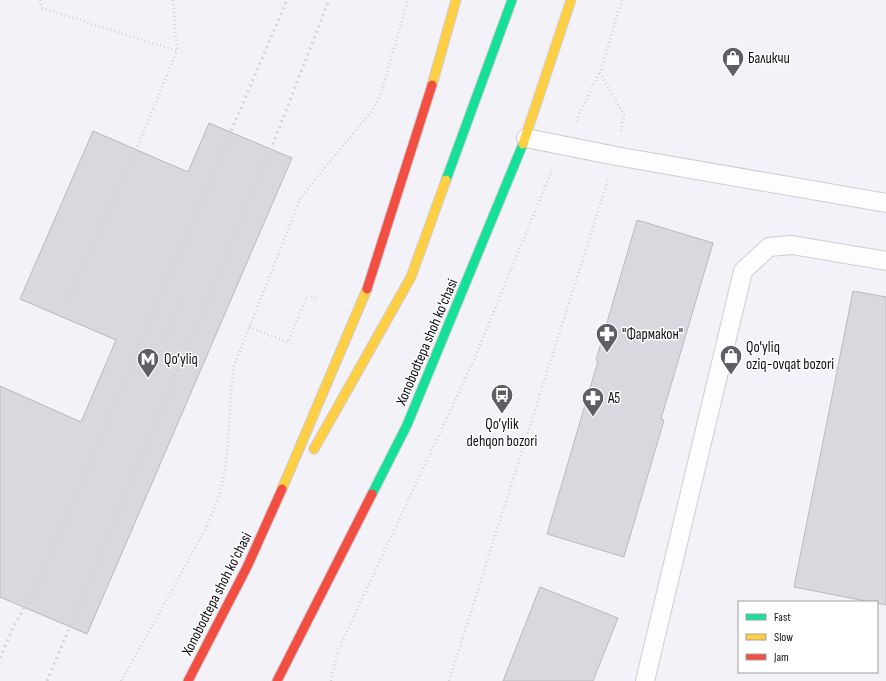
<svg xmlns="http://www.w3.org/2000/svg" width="886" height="681" viewBox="0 0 886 681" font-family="'Sofia Sans Condensed',sans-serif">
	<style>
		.building { fill: #d8d8de; stroke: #bab9c0 }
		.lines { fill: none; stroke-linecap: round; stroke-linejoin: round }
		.lane-casing { stroke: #cecdd3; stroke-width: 20 }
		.fast-casing { stroke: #cecdd3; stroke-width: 11 }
		.slow-casing { stroke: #cecdd3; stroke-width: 11 }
		.jam-casing { stroke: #cecdd3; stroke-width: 11 }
		.path { stroke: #d2d2d4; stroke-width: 2.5; stroke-dasharray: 1 3; stroke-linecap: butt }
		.lane { stroke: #fdfdfe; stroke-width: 18 }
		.fast { stroke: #16e098; stroke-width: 9 }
		.slow { stroke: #ffcf43; stroke-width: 9 }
		.jam { stroke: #f24e42; stroke-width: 9 }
		.rail { stroke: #d5d5d8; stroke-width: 3; stroke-dasharray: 2 4; stroke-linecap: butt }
		.labels { text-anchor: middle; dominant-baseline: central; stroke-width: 3; stroke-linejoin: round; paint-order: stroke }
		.poi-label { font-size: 15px; fill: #100f15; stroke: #fff; text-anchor: start }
		.street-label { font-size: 15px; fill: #100f15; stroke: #fff }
	</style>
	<rect width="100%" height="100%" fill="#f3f2f9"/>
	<path class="building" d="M209,123L292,158L87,634L0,597V386L81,422L116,340L20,299L93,131L188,172Z
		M637,220L713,243L661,419L664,420L624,557L547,534L598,361L596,360Z
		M853,291L886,297V605L794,587Z
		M540,587L618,618L593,681H503Z"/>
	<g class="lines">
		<g class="lane-casing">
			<path id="lane" d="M526,138L616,156L886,203
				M645,681L743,271L769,247L792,245L886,261"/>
		</g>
		<g class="fast-casing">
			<path id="fast" d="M446,180L512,0
				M372,494L407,425L523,144"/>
		</g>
		<g class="slow-casing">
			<path id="slow" d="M432,85L456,0
				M523,144L571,0
				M314,449L411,277L446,180
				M282,489L367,289"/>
		</g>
		<g class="jam-casing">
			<path id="jam" d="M367,289L432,85
				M188,681L247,567L282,489
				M277,681L372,494"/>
		</g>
		<path class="path" d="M40,0L42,8L177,51L136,150L68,300
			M173,0L177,51
			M576,121L599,73
			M621,131L624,115L600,73L622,0
			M249,327L288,342L307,296L316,298
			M164,342L183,295
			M121,681C141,645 162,608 182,572C197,544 215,515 222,484C231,445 228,405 234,366L301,197L374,108L382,90L408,0
			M331,681L338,650L473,362L552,170
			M449,681L608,180"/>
		<use href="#lane" class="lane"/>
		<use href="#fast" class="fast"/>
		<use href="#slow" class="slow"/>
		<use href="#jam" class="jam"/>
		<path class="rail" d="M0,658L12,630L41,577L287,0
			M47,681L273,144L329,0"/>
	</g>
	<defs>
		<g id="shop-pin" transform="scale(1.15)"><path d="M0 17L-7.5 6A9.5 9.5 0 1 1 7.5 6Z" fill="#5f5e65" stroke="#fff"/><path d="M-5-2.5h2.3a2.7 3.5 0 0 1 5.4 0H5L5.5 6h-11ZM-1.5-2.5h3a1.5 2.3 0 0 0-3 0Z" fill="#fff"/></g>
		<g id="pharmacy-pin" transform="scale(1.15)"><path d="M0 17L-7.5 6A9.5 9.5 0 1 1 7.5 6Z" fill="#5f5e65" stroke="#fff"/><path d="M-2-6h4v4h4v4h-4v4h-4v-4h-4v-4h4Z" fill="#fff"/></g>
		<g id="metro-pin" transform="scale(1.15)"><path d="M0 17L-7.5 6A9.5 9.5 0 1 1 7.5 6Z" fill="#5f5e65" stroke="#fff"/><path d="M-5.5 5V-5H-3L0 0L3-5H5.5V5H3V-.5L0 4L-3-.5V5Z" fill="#fff"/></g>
		<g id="bus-pin" transform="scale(1.15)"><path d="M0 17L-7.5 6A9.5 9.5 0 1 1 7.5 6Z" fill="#5f5e65" stroke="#fff"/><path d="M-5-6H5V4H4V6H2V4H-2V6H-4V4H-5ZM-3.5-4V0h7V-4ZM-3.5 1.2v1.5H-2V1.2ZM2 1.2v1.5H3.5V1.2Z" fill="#fff"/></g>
	</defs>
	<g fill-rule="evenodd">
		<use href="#shop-pin" x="733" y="58"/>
		<use href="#pharmacy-pin" x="607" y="334"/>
		<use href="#shop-pin" x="731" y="356"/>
		<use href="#metro-pin" x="148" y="359"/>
		<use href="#bus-pin" x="502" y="395"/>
		<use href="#pharmacy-pin" x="593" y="398"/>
	</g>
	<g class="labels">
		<g class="poi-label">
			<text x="748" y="58">Баликчи</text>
			<text x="622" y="334">"Фармакон"</text>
			<text x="746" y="347">Qo'yliq<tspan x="746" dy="17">oziq-ovqat bozori</tspan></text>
			<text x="164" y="359">Qo‘yliq</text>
			<text x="608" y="398">А5</text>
			<text x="502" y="424" text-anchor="middle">Qo‘ylik<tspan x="502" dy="17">dehqon bozori</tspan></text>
		</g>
		<g class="street-label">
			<text transform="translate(427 342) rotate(-67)">Xonobodtepa shoh ko'chasi</text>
			<text transform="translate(217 594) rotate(-63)">Xonobodtepa shoh ko'chasi</text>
		</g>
	</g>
	<rect x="738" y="601" width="140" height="72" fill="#ffffff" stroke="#9f9fa1"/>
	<rect x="746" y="614" width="20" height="6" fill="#16e098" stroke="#9f9fa1"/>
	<text x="774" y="621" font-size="12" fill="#100f15">Fast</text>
	<rect x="746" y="634" width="20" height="6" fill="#ffcf43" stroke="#9f9fa1"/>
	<text x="774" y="641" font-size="12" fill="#100f15">Slow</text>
	<rect x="746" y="654" width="20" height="6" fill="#f24e42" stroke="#9f9fa1"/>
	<text x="774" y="661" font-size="12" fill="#100f15">Jam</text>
</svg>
